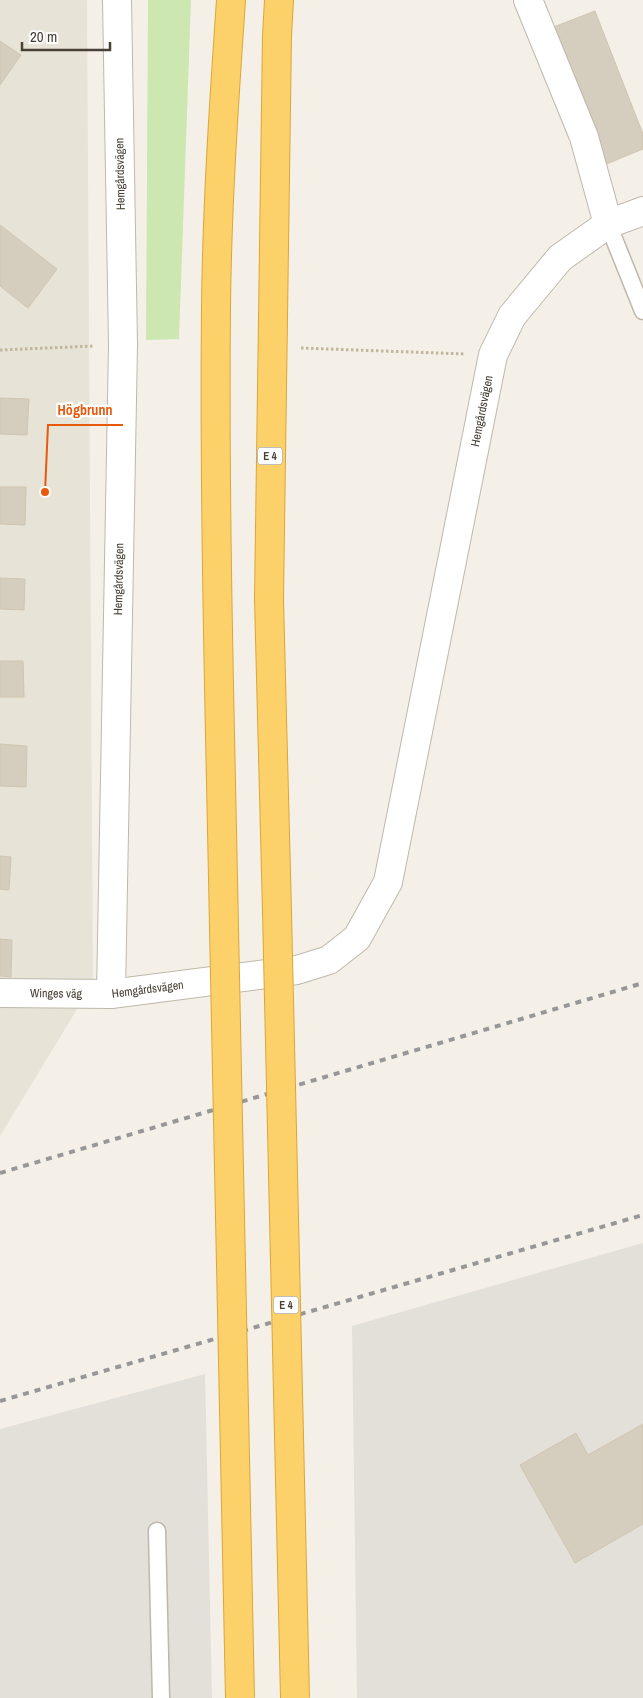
<svg xmlns="http://www.w3.org/2000/svg" width="643" height="1698" viewBox="0 0 643 1698" font-family="'Archivo Narrow',sans-serif">
	<style>
		.residential { fill: #e7e3d6 }
		.industrial { fill: #e3dfd9 }
		.green { fill: #cde7b1 }
		.building { fill: #d5cdbd; stroke: #d0c5b0 }
		.lines { fill: none; stroke-linecap: round; stroke-linejoin: round }
		.service-casing { stroke: #bfb8aa; stroke-width: 19 }
		.minor-casing { stroke: #bfb8aa; stroke-width: 30 }
		.motorway-casing { stroke: #dca639; stroke-width: 30 }
		.path { stroke: #c1b59b; stroke-width: 3; stroke-dasharray: 2.5 2.5; stroke-linecap: butt }
		.service { stroke: #fff; stroke-width: 16 }
		.minor { stroke: #fff; stroke-width: 28 }
		.motorway { stroke: #fcd16a; stroke-width: 28 }
		.rail { stroke: #979797; stroke-width: 4; stroke-dasharray: 6 6; stroke-linecap: butt }
		.motorway-bridge-casing { stroke: #dca639; stroke-width: 30; stroke-linecap: butt }
		.motorway-bridge { stroke: #fcd16a; stroke-width: 28 }
		.labels { text-anchor: middle; dominant-baseline: central; stroke-width: 4.5; stroke-linejoin: round; paint-order: stroke }
		.shield { fill: #fff; stroke: #7e7a72; stroke-width: 1 }
		.shield-label { font-size: 11px; font-weight: bold; fill: #474136 }
		.street-label { font-size: 12px; fill: #474136; stroke: #fff }
		.leader { fill: none; stroke: #e8590c; stroke-width: 2 }
		.callout-dot { fill: #e8590c; stroke: #fff; stroke-width: 2 }
		.callout-label { font-size: 14px; text-anchor: middle; font-weight: bold; fill: #e8590c; stroke: #fff; stroke-width: 4.5; stroke-linejoin: round; paint-order: stroke }
	</style>
	<rect width="100%" height="100%" fill="#f4f0e8"/>
	<path class="residential" d="M0,0H87L93,983L0,1136Z"/>
	<path class="industrial" d="M643,1243V1698H357L352,1326Z
		M205,1374L212,1698H0V1429Z"/>
	<path class="green" d="M148,0H191L179,339L146,340Z"/>
	<path class="building" d="M595,11L643,134V149L604,165L551,28Z
		M0,41L21,55L0,85Z
		M0,225L57,269L28,308L0,286Z
		M0,398L29,399L27,435L0,434Z
		M0,487H26L25,525L0,524Z
		M0,578L25,579L24,610L0,609Z
		M0,661H23L24,697H0Z
		M0,744L27,746L26,787L0,786Z
		M0,856L11,857L9,890L0,889Z
		M0,939L12,940L11,977L0,976Z
		M643,1424V1524L575,1563L520,1465L576,1433L588,1455Z"/>
	<g class="lines">
		<g class="service-casing">
			<path id="service" d="M608,224L643,311
				M157,1531L161,1698"/>
		</g>
		<g class="minor-casing">
			<g id="minor">
				<path d="M528,0L584,137L608,224"/>
				<path id="s1" d="M0,993L111,994L297,970L329,960L357,938L388,882L493,355L512,316L560,258L608,224L643,211"/>
				<path id="s2" d="M111,994L123,345L117,0"/>
			</g>
		</g>
		<g class="motorway-casing">
			<path id="motorway" d="M277,912L269,599L277,36L279,0
				M224,928C220,721 214,514 216,308C217,205 224,102 231,0"/>
		</g>
		<path class="path" d="M301,348L465,354
			M0,350L94,346"/>
		<use href="#service" class="service"/>
		<use href="#minor" class="minor"/>
		<use href="#motorway" class="motorway"/>
		<path class="rail" d="M0,1173L643,983
			M0,1401L643,1215"/>
		<g class="motorway-bridge-casing">
			<path id="motorway-bridge" d="M277,912L295,1698
				M224,928L240,1698"/>
		</g>
		<use href="#motorway-bridge" class="motorway-bridge"/>
	</g>
	<g class="labels">
		<g class="shield">
			<rect x="257.5" y="447.5" width="25" height="17" rx="4"/>
			<rect x="273.5" y="1296.5" width="25" height="17" rx="4"/>
		</g>
		<g class="shield-label">
			<text x="270" y="456">E 4</text>
			<text x="286" y="1305">E 4</text>
		</g>
		<g class="street-label">
			<text transform="translate(120 174) rotate(-91)">Hemgårdsvägen</text>
			<text stroke="none"><textPath href="#s1" startOffset="912">Hemgårdsvägen</textPath></text>
			<text stroke="none"><textPath href="#s2" startOffset="415">Hemgårdsvägen</textPath></text>
			<text stroke="none"><textPath href="#s1" startOffset="148">Hemgårdsvägen</textPath></text>
			<text stroke="none"><textPath href="#s1" startOffset="56">Winges väg</textPath></text>
		</g>
	</g>
	<path class="leader" d="M45 492L48 425H123"/>
	<circle class="callout-dot" cx="45" cy="492" r="5"/>
	<g class="callout-label">
		<text x="85" y="415">Högbrunn</text>
	</g>
	<path d="M22 42v8h88v-8" fill="none" stroke="#474136" stroke-width="2.5"/>
	<text x="30" y="42" font-size="15" fill="#474136" stroke="#ffffff" stroke-width="4" paint-order="stroke">20 m</text>
</svg>
